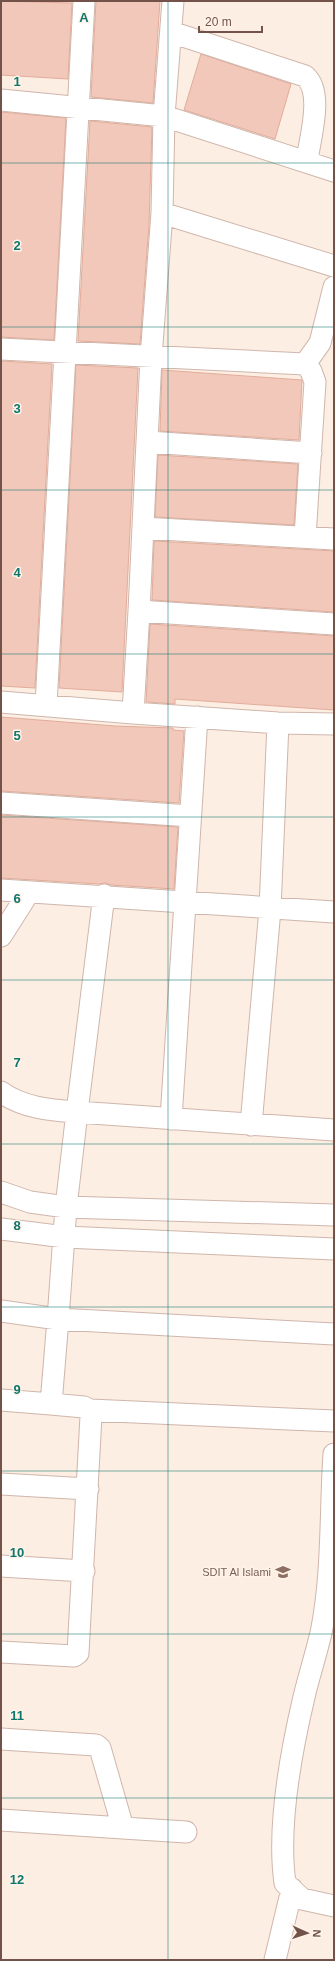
<svg xmlns="http://www.w3.org/2000/svg" width="335" height="1961" viewBox="0 0 335 1961" font-family="Arial,sans-serif">
	<style>
		.building { fill: #f1c8ba; stroke: #e3ac9a }
		.lines { fill: none; stroke-linecap: round; stroke-linejoin: round }
		.minor-casing { stroke: #cfb6ac; stroke-width: 23 }
		.minor { stroke: #fff; stroke-width: 21 }
		.grid { fill: none; stroke: #0f766e; stroke-width: 1; stroke-opacity: 0.55 }
		.labels { text-anchor: middle; dominant-baseline: central; stroke-width: 3; stroke-linejoin: round; paint-order: stroke }
		.education-label { font-size: 11px; fill: #785e54; stroke: #fff3e8; text-anchor: end }
		.grid-label { font-size: 13px; text-anchor: middle; font-weight: bold; fill: #0f766e; stroke: #fff3e8; stroke-width: 3; stroke-linejoin: round; paint-order: stroke }
	</style>
	<rect width="100%" height="100%" fill="#fceee2"/>
	<path class="building" d="M1,1L72,3L68,79L1,75Z
		M96,1H160L153,103L91,97Z
		M201,54L291,84L275,139L184,110Z
		M1,112L66,118L54,340L1,337Z
		M90,121L152,127L149,224L140,344L78,341Z
		M1,361L52,364L35,688L1,686Z
		M76,365L138,368L122,692L59,688Z
		M162,370L302,380L299,440L160,431Z
		M158,455L298,464L294,525L155,517Z
		M154,541L334,551V612L152,600Z
		M150,624L334,636V710L175,699V704L146,702Z
		M1,717L115,726L173,728V730L184,731L179,803L1,791Z
		M1,815L178,827L174,889L111,885L105,883L99,884L1,878Z"/>
	<g class="lines">
		<g class="minor-casing">
			<path id="minor" d="M173,1L164,116L334,171
				M171,32L305,76C324,92 310,138 307,160
				M1,100L164,116L162,213L151,357L139,611L133,713L278,723L334,724
				M162,213L334,266
				M1,349L305,364L311,371L315,382L305,537
				M305,364L320,343L334,287
				M148,442L311,453
				M143,528L334,539
				M139,611L334,624
				M1,702L133,713
				M46,705L84,1
				M1,803L190,816
				M1,890L334,912
				M104,895L77,1112L334,1130
				M1,936L29,892
				M1,1092C23,1108 51,1110 77,1112L66,1207L58,1319L1,1311
				M171,1119L197,717
				M251,1125L270,909L278,723
				M1,1192L30,1202L66,1207L334,1215
				M1,1229L65,1237L334,1249
				M1,1400L51,1404
				M90,1410L334,1421
				M334,1454C330,1513 333,1574 321,1633C316,1654 309,1676 304,1697C291,1752 277,1827 285,1883L302,1899L334,1906
				M1,1484L88,1489
				M1,1566L84,1571
				M1,1652L74,1656L78,1653L91,1416L90,1410L84,1407L51,1404L58,1319L334,1334
				M1,1739L96,1745L100,1748L123,1828L186,1832
				M1,1820L123,1828
				M275,1960L292,1889"/>
		</g>
		<use href="#minor" class="minor"/>
	</g>
	<path class="grid" d="M168,1V1960M1,163H334M1,327H334M1,490H334M1,654H334M1,817H334M1,980H334M1,1144H334M1,1307H334M1,1471H334M1,1634H334M1,1798H334"/>
	<defs>
		<g id="school-bare" transform="scale(1.2)"><path d="M0-5L7-2L0 1L-7-2ZM-4 1L0 2.5L4 1V4Q0 6-4 4Z" fill="#8d6e63" stroke="#fff3e8" stroke-width="2.5" paint-order="stroke"/></g>
	</defs>
	<g fill-rule="evenodd">
		<use href="#school-bare" x="283" y="1572"/>
	</g>
	<g class="labels">
		<g class="education-label">
			<text x="271" y="1572">SDIT Al Islami</text>
		</g>
	</g>
	<g class="grid-label">
		<text x="84" y="22">A</text>
		<text x="17" y="86">1</text>
		<text x="17" y="250">2</text>
		<text x="17" y="413">3</text>
		<text x="17" y="577">4</text>
		<text x="17" y="740">5</text>
		<text x="17" y="903">6</text>
		<text x="17" y="1067">7</text>
		<text x="17" y="1230">8</text>
		<text x="17" y="1394">9</text>
		<text x="17" y="1557">10</text>
		<text x="17" y="1720">11</text>
		<text x="17" y="1884">12</text>
	</g>
	<rect width="335" height="1961" fill="none" stroke="#735249" stroke-width="4"/>
	<g transform="translate(307 1933) rotate(93)" stroke="#fff3e8" stroke-width="3" paint-order="stroke">
	<path d="M0-3L7 15L0 10L-7 15Z" fill="#735249"/>
	<text y="-6" font-size="11" font-weight="bold" text-anchor="middle" fill="#735249">N</text>
	</g>
	<path d="M199 26v6h63v-6" fill="none" stroke="#735249" stroke-width="2"/>
	<text x="205" y="26" font-size="12" fill="#735249" stroke="#fff3e8" stroke-width="3" paint-order="stroke">20 m</text>
</svg>
